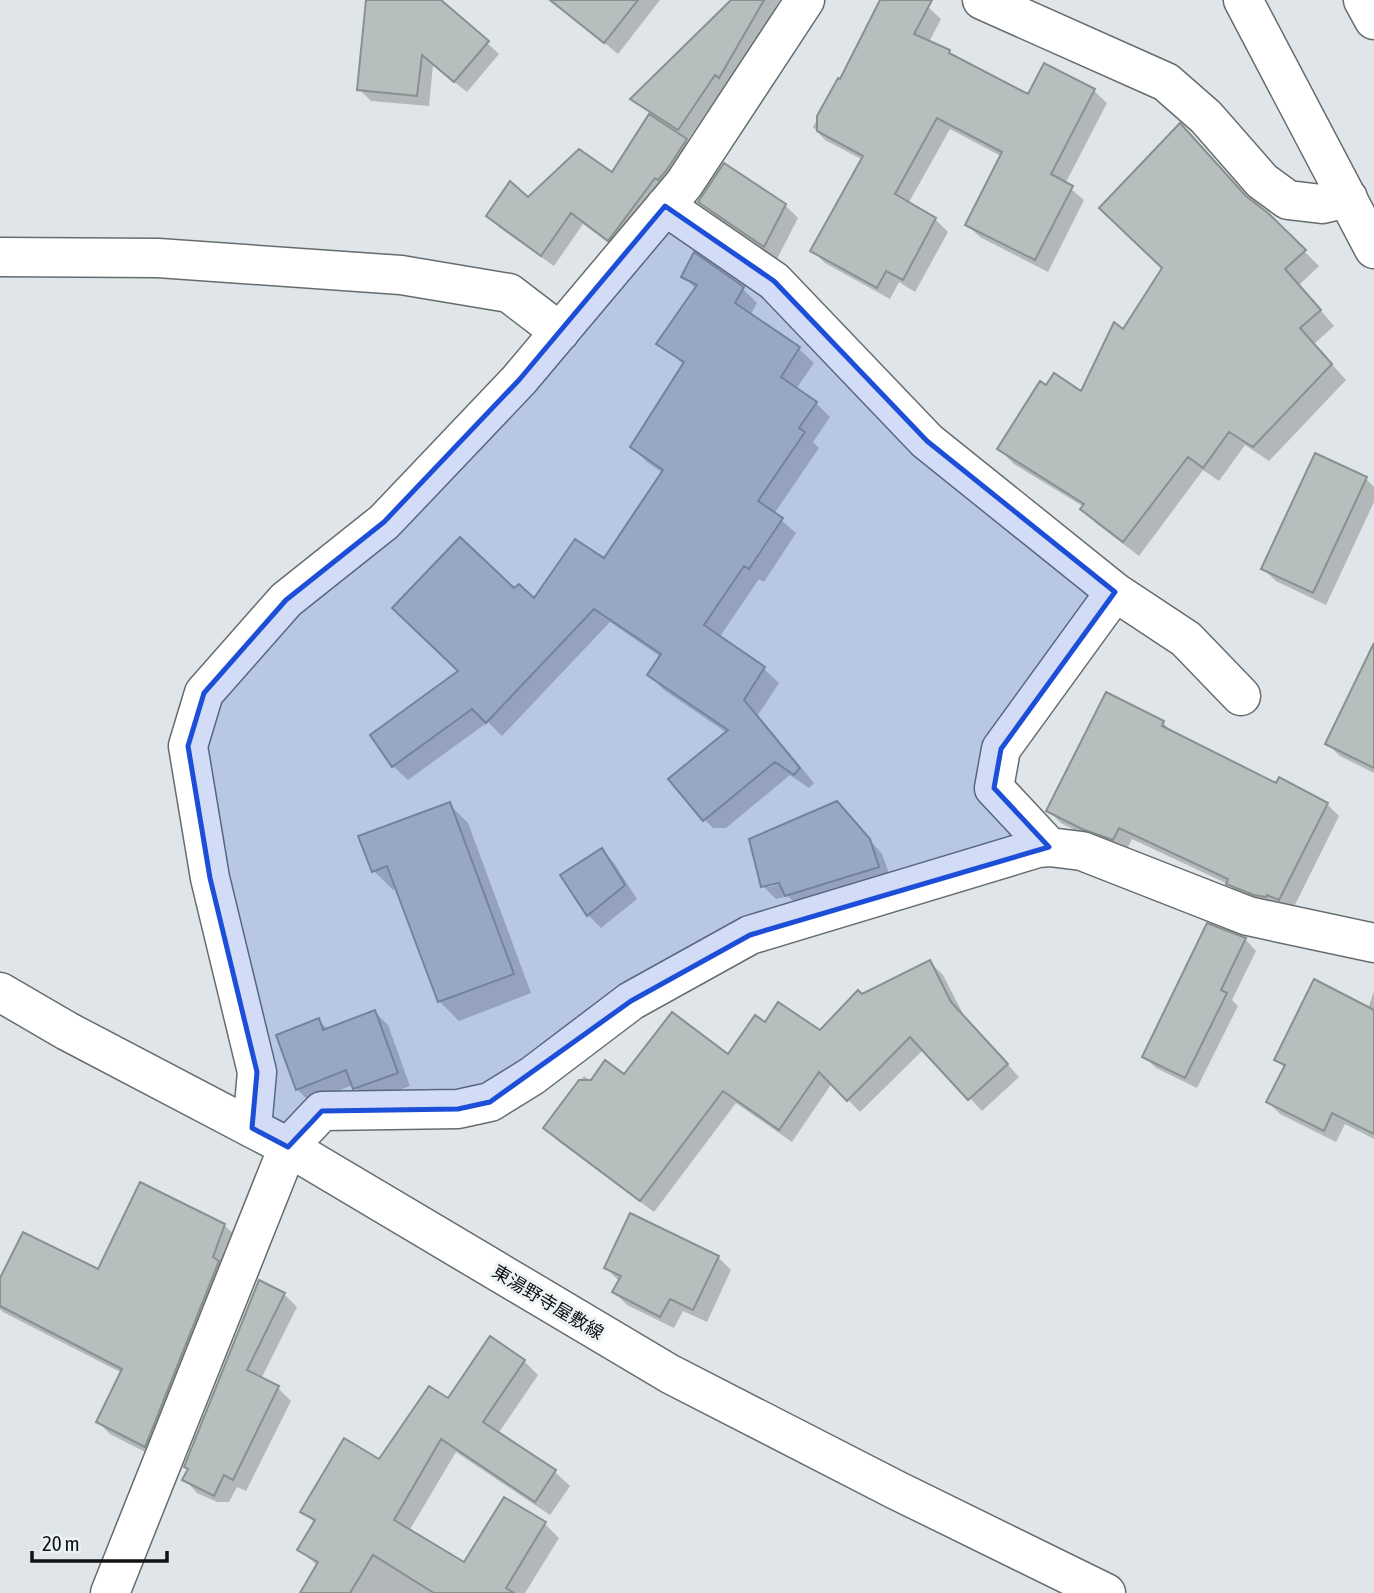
<svg xmlns="http://www.w3.org/2000/svg" width="1374" height="1593" viewBox="0 0 1374 1593" font-family="'Asap Condensed','Noto Sans JP',sans-serif">
	<style>
		.shadow { fill: #0003; fill-rule: evenodd }
		.building { fill: #b7bfbe; stroke: #89908f; stroke-width: 2 }
		.lines { fill: none; stroke-linecap: round; stroke-linejoin: round }
		.minor-casing { stroke: #666c6e; stroke-width: 41 }
		.major-casing { stroke: #666c6e; stroke-width: 41 }
		.highway-casing { stroke: #666c6e; stroke-width: 41 }
		.minor { stroke: #fff; stroke-width: 38 }
		.major { stroke: #fff; stroke-width: 38 }
		.highway { stroke: #fff; stroke-width: 38 }
		.marked { fill: #1d4ed8; fill-opacity: 0.2; stroke: #1d4ed8; stroke-width: 5; stroke-linejoin: round }
		.labels { text-anchor: middle; dominant-baseline: central; stroke-width: 6; stroke-linejoin: round; paint-order: stroke }
		.street-label { font-size: 18px; fill: #101213; stroke: #ecf3f5 }
	</style>
	<rect width="100%" height="100%" fill="#dfe5e8"/>
	<path class="shadow" d="M368,0H440L499,54L467,92L433,65L429,106L371,101L359,89Z
		M577,0H660L618,54L567,12Z
		M734,0H780L730,87L726,85L687,141L698,152L620,251L583,224L554,266L500,228L488,216L528,200L612,174L651,114L632,99Z
		M882,0H916L928,7L941,19L929,42L1029,97L1094,91L1107,103L1065,184L1084,200L1048,272L980,237L967,225L1001,156L950,129L908,204L935,219L948,232L915,292L899,282L890,299L825,263L812,250L863,160L825,140L813,127L839,80L841,81Z
		M1249,200L1267,214L1319,266L1299,285L1334,326L1314,344L1346,380L1269,461L1245,445L1219,481L1203,470L1139,556L1097,524L1082,509L1084,507L1014,464L999,449L1047,387L1081,393L1124,331Z
		M700,202L785,205L798,218L777,259L713,214Z
		M683,276L742,288L757,303L750,316L799,349L814,363L796,389L816,403L830,417L813,442L819,448L774,514L796,533L764,582L759,579L719,638L764,669L779,683L758,715L814,783L809,788L790,775L726,828H713L698,813L727,733L664,690L649,675L661,657L610,622L502,736L488,722L408,780L393,766L514,591L535,601L604,561L663,473L647,462L632,447L684,365L659,343L696,289Z
		M1366,479L1374,487V502L1326,605L1276,581L1263,569Z
		M1374,672V773L1340,756L1327,743Z
		M1107,694L1163,723L1175,734L1277,785L1327,804L1339,816L1292,911L1240,896L1230,885L1132,839L1126,851L1096,841L1061,823L1049,811Z
		M449,804L468,823L531,993L459,1021L440,1002L397,888L393,890L374,871Z
		M850,817L882,854L891,879L800,908L788,896L776,899L763,886ZM788,882L769,887V884Z
		M601,850L614,863L637,899L601,928L588,915L563,876Z
		M1245,939L1256,951L1232,1000L1238,1006L1197,1088L1156,1068L1144,1056Z
		M930,962L943,975L964,1016L1019,1077L982,1111L924,1049L860,1112L832,1083L792,1142L736,1103L654,1212L558,1141L545,1128L584,1076L592,1082L728,1057L765,1024L820,1033L862,996Z
		M1374,991V1139L1345,1124L1336,1142L1280,1114L1268,1102L1285,1068L1276,1060L1368,1009Z
		M375,1012L388,1025L410,1086L367,1101L353,1085L310,1102L297,1089L319,1020L328,1030Z
		M224,1225L237,1237L157,1458L110,1434L98,1422L122,1373L3,1312L0,1309V1282L98,1271Z
		M718,1257L731,1270L707,1322L683,1311L674,1328L627,1305L614,1292L620,1282L606,1268Z
		M284,1294L297,1307L261,1379L278,1388L291,1401L246,1491L237,1487L229,1502H217L197,1493L185,1480Z
		M524,1361L538,1375L498,1434L555,1472L570,1486L550,1515L456,1452L409,1531L464,1565L545,1524L559,1538L525,1593H302L318,1566L299,1550L315,1523L303,1511L380,1461L448,1401Z"/>
	<path class="building" d="M366,0H441L489,41L454,82L422,55L417,96L357,90Z
		M550,0H638L604,43Z
		M731,0H764L719,78L715,75L678,130L630,99Z
		M880,0H932L914,34L950,50L949,53L1028,94L1044,63L1095,89L1051,174L1073,186L1035,260L965,225L1002,152L937,118L895,194L936,218L903,280L886,271L877,288L810,251L863,156L817,131V116L838,78L840,79Z
		M649,114L687,139L666,171L658,180L655,178L608,241L571,213L541,256L486,216L510,181L528,197L579,149L612,172Z
		M1180,123L1246,196L1268,213L1306,250L1285,269L1321,310L1300,328L1332,364L1253,447L1229,432L1203,468L1188,457L1123,542L1080,509L1084,504L997,449L1040,381L1046,385L1054,373L1081,391L1114,322L1123,329L1162,268L1099,208Z
		M724,163L786,204L764,247L698,202Z
		M694,252L744,287L735,303L800,347L781,377L817,402L799,428L805,432L758,501L783,518L749,569L744,566L704,625L765,667L744,700L800,768L794,775L775,762L703,821L668,779L728,730L647,675L661,654L594,609L486,723L472,709L392,767L370,735L458,671L392,608L460,537L514,588L519,584L534,598L575,539L604,558L663,470L630,447L684,362L656,344L697,285L681,277Z
		M1315,453L1367,477L1313,593L1261,569Z
		M1374,643V768L1325,744Z
		M1106,692L1164,721L1162,726L1276,783L1279,777L1328,803L1279,900L1267,895L1266,897L1254,895L1226,884L1228,879L1119,828L1113,840L1082,829L1046,811Z
		M837,801L870,839L879,867L785,896L779,883L761,887L749,839Z
		M450,802L514,974L438,1002L387,866L372,872L358,836Z
		M602,848L625,885L587,916L560,875Z
		M1207,923L1246,938L1221,990L1227,993L1185,1078L1142,1057Z
		M930,960L951,1002L1008,1064L968,1100L910,1037L847,1101L819,1072L779,1130L723,1091L640,1201L543,1128L579,1080H591L605,1060L624,1074L672,1012L728,1054L755,1015L765,1022L778,1002L820,1030L858,990L862,994Z
		M1314,979L1374,1010V1134L1332,1113L1324,1131L1266,1102L1285,1065L1274,1060Z
		M375,1010L398,1073L353,1089L346,1070L296,1090L276,1035L319,1018L323,1030Z
		M140,1182L225,1224L213,1257L219,1261L145,1447L96,1422L122,1369L0,1306V1278L23,1232L98,1269Z
		M630,1213L719,1256L693,1310L670,1299L660,1317L612,1292L621,1276L604,1268Z
		M259,1280L285,1293L247,1370L279,1386L233,1480L224,1475L214,1496L182,1480L188,1469L184,1467Z
		M490,1336L525,1360L483,1422L556,1470L535,1502L441,1439L394,1520L464,1562L504,1497L546,1522L506,1588L514,1593H434L373,1555L350,1593H300L318,1562L297,1550L315,1520L300,1512L344,1438L379,1459L429,1386L448,1398Z"/>
	<g class="lines">
		<g class="minor-casing">
			<path id="minor" d="M982,0L1166,82L1206,117L1262,181L1288,200L1322,204L1348,198
				M1243,0L1374,249
				M665,206L774,281L927,441L1115,592L1186,639L1241,696
				M0,257L158,258L401,275L509,293L560,332
				M1049,847L994,788L1001,749L1115,592
				M252,1128L257,1072L210,878L188,746L204,693L286,600L384,522L519,380L684,184L805,0
				M110,1593L288,1147L322,1111L458,1109L490,1102L532,1076L631,1001L750,935L1038,848L1049,847L1082,851L1248,916L1374,943"/>
		</g>
		<g class="major-casing">
			<path id="major" d="M0,992L67,1031L288,1147L670,1374L896,1490L1106,1593"/>
		</g>
		<g class="highway-casing">
			<path id="highway" d="M1363,0L1374,20"/>
		</g>
		<use href="#minor" class="minor"/>
		<use href="#major" class="major"/>
		<use href="#highway" class="highway"/>
	</g>
	<path class="marked" d="M665,206L774,281L927,441L1115,592L1001,749L994,788L1049,847L750,935L631,1001L490,1102L458,1109L322,1111L288,1147L252,1128L257,1072L210,878L188,746L204,693L286,600L384,522L519,380Z"/>
	<g class="labels">
		<g class="street-label">
			<text transform="translate(548 1302) rotate(31)">東湯野寺屋敷線</text>
		</g>
	</g>
	<path d="M32 1551v10h135v-10" fill="none" stroke="#101213" stroke-width="3.5"/>
	<text x="42" y="1551" font-size="21" fill="#101213" stroke="#ecf3f5" stroke-width="5" paint-order="stroke">20 m</text>
</svg>
